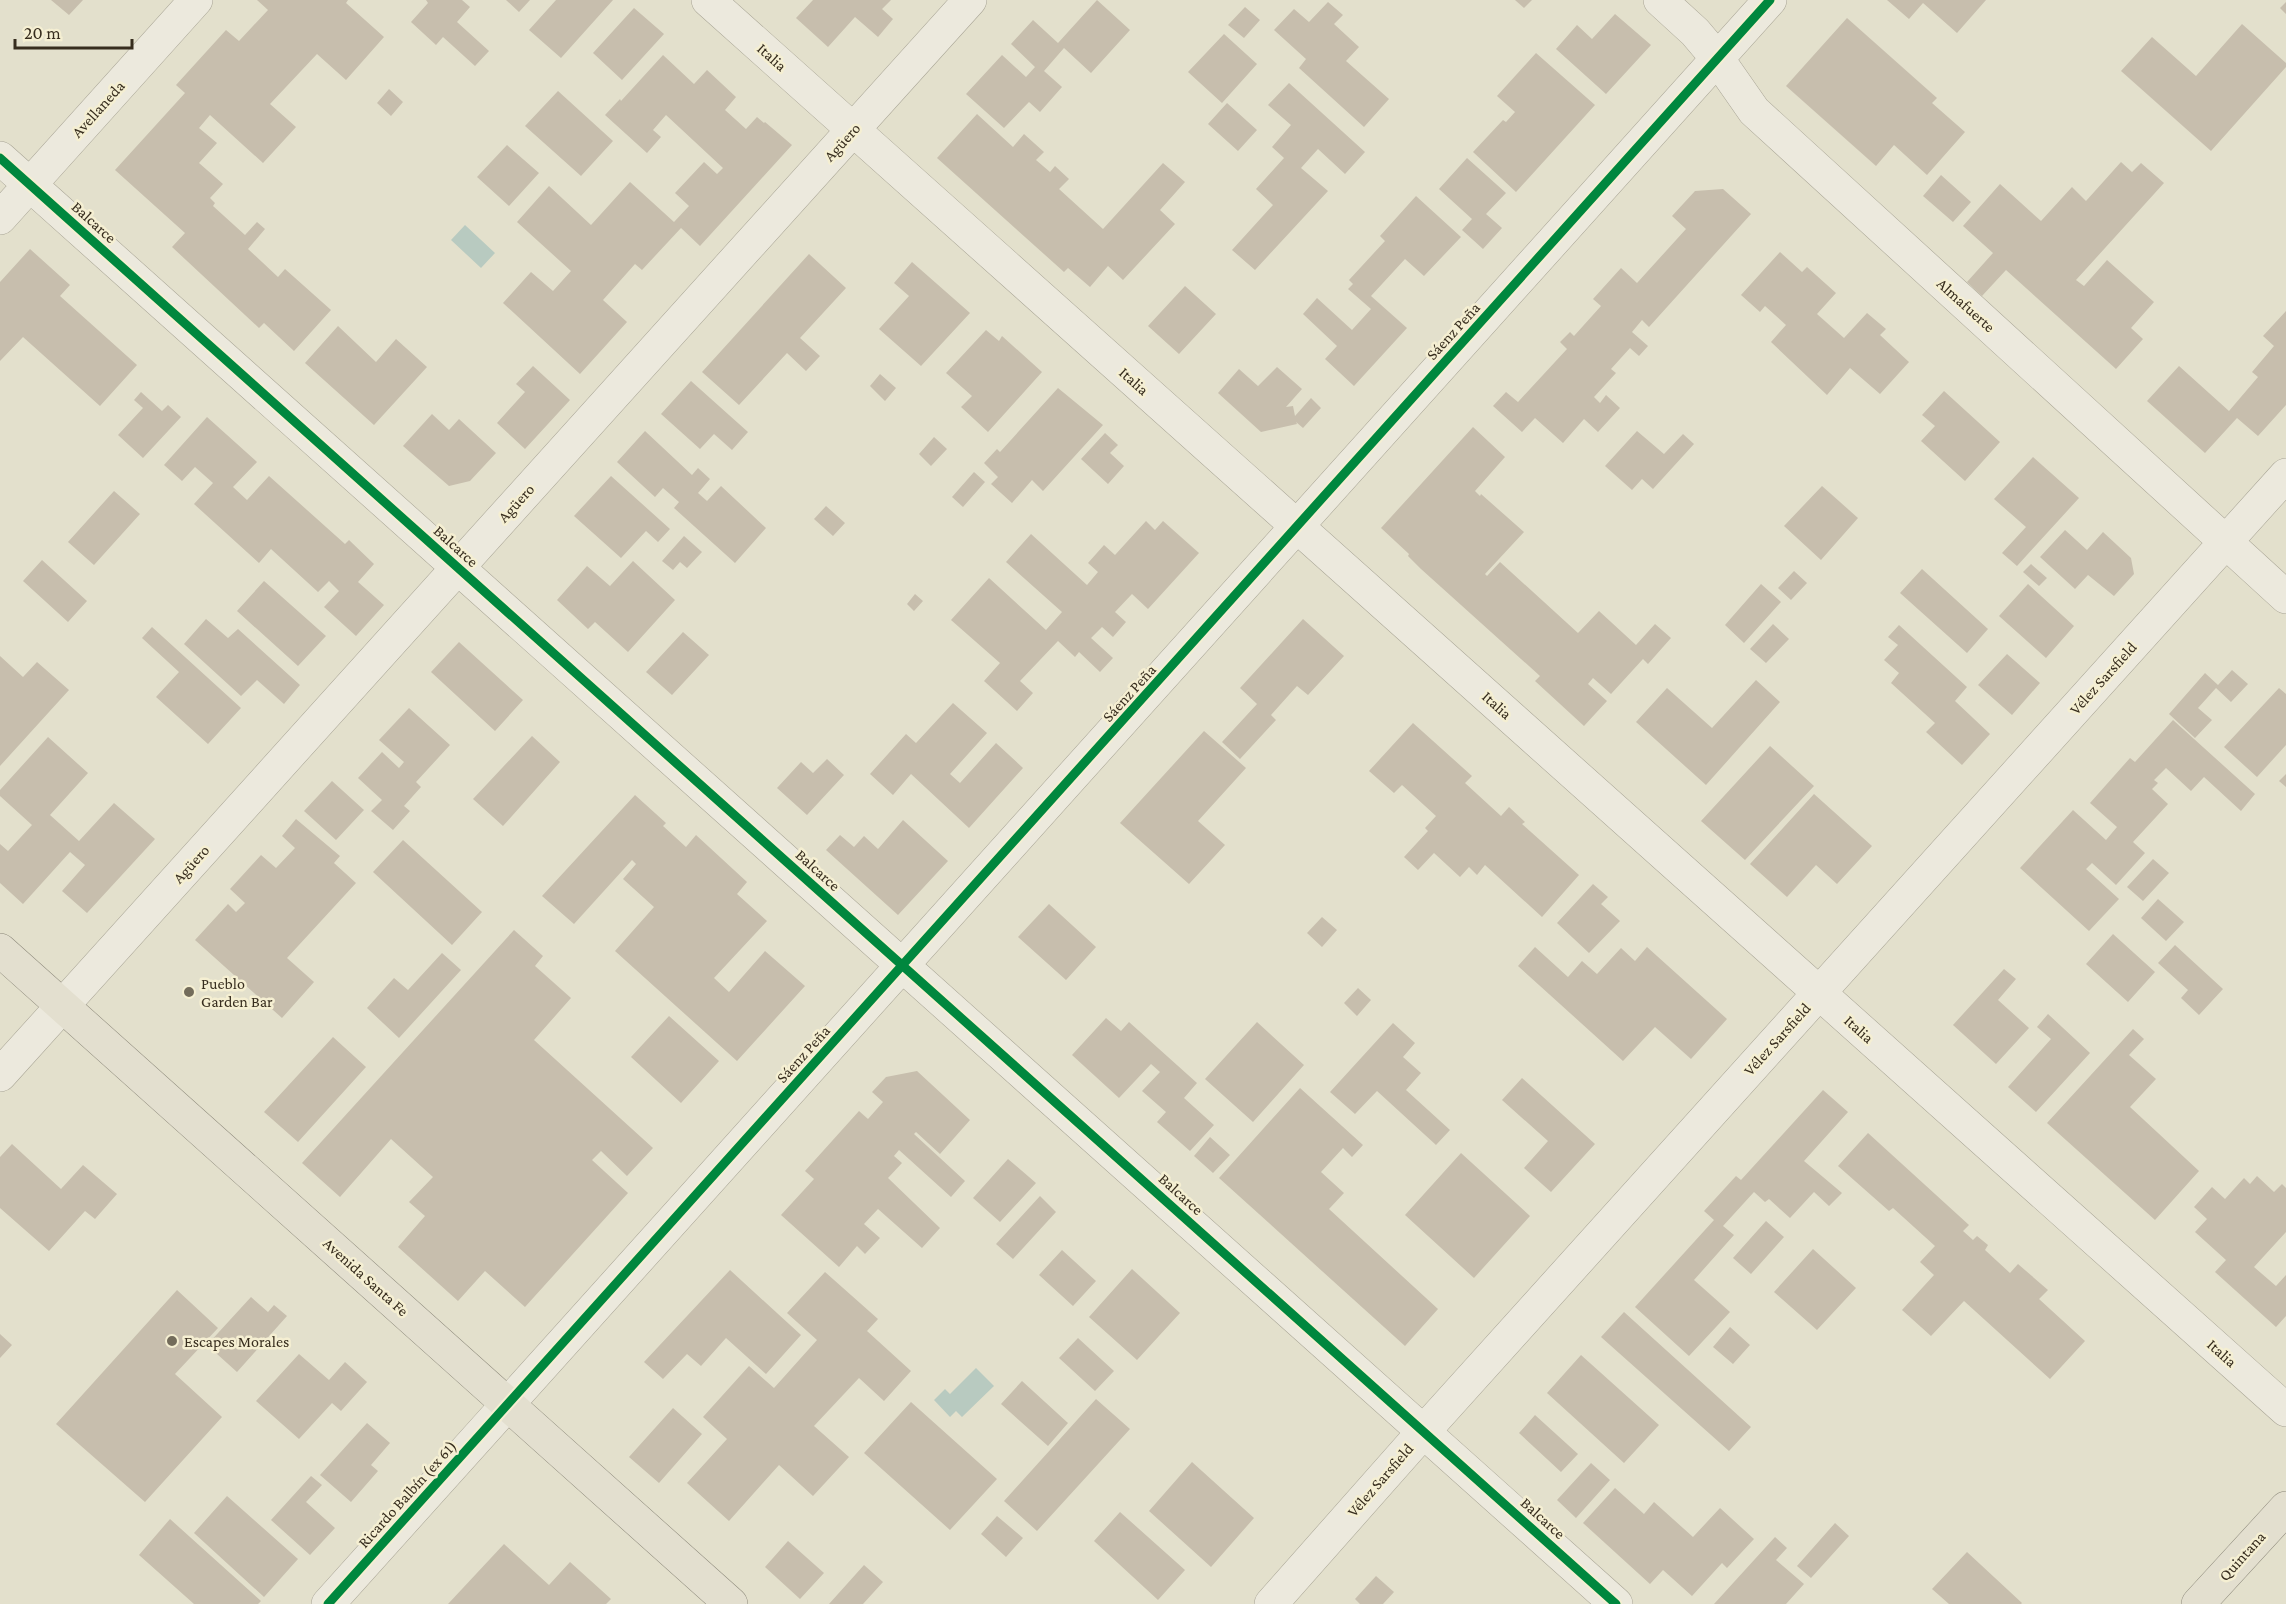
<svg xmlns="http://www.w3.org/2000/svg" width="2286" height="1604" viewBox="0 0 2286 1604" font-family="'Crimson Pro',serif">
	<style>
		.water { fill: #b8cac0 }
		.building { fill: #c7bead }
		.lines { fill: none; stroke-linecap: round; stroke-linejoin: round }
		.minor-casing { stroke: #a8a495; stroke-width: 34 }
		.major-casing { stroke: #8e8a7c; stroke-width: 34 }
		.minor { stroke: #ece9dd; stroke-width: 33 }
		.major { stroke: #e3dfcf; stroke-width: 33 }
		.cycleway-casing { stroke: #f5efd2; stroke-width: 13 }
		.cycleway { stroke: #00873e; stroke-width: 9 }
		.poi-dot { fill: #736c5b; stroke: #f5efd2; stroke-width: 2 }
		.labels { text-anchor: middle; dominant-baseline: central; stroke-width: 5; stroke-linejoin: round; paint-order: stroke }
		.street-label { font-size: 16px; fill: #372d1e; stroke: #f5efd2 }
		.poi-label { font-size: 16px; fill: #372d1e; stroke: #f5efd2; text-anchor: start }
	</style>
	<rect width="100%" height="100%" fill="#e3e0cc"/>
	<path class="water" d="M465,225L495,253L481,268L451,240Z
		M976,1368L994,1386L962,1417L956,1411L950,1417L934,1400L945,1389L950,1394Z"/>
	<path class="building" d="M51,0H83L69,15Z
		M257,0H348L346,3L384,37L346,80L317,54L270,104L296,127L263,163L210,115L199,128L217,143L199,163L223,184L210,198L215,203L213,206L245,235L257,222L265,229L248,249L278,277L285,269L331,310L294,351L264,323L259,328L172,247L185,233L115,170L185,93L176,85L226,30L239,41L268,10Z
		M426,0H462L470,7L457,22L489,51L475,66L443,37L436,45L411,22L428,3Z
		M506,0H530L519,12Z
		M556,0H613L561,58L529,30Z
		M813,0H891L882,9L893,19L878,37L855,17L828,47L796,18Z
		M1097,0L1130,30L1091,73L1064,48L1044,71L1062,87L1040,112L1029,102L1004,128L966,94L1002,55L1026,77L1035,67L1011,44L1033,20L1058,43Z
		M1515,0H1532L1524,8Z
		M1887,0H1986L1957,33L1923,3L1909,19Z
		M1328,2L1343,15L1334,24L1359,47L1346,61L1389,99L1364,127L1299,68L1306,59L1274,30L1294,9L1309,22Z
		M2286,2V14L2280,8Z
		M1245,7L1260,20L1244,38L1228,25Z
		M634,8L664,34L622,80L593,53Z
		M1615,14L1651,45L1606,94L1556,49L1577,25L1592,39Z
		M1847,18L1937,98L1932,103L1965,132L1927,175L1894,145L1876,166L1786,86Z
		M2242,24L2286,63V67L2211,151L2121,71L2152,37L2196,76Z
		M1224,34L1257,64L1222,103L1188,72Z
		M1536,53L1595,105L1516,192L1473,152L1503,120L1506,122L1515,112L1497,96Z
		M663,55L694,84L707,70L736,97L725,110L746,129L757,117L764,123L765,122L792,145L700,246L681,228L642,270L635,264L603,300L627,322L580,374L503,303L531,272L553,291L571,271L517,222L549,186L591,225L630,182L674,222L689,206L675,193L704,162L717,174L723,168L666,115L653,130L661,137L647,153L605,115L620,99L621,101Z
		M1289,83L1365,152L1345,174L1318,149L1301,168L1328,191L1255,270L1232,250L1273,205L1256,189L1284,158L1272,147L1291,125L1268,105Z
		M389,89L403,102L391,116L377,103Z
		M558,91L613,141L581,176L525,126Z
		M1227,103L1257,130L1238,151L1208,124Z
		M977,114L1013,147L1024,134L1044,152L1036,160L1050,172L1055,166L1069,179L1059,189L1103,229L1163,163L1185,182L1160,210L1175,224L1123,280L1108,266L1090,287L1068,268L1064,272L937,158Z
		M507,145L539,173L509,206L477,177Z
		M1467,158L1506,193L1486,214L1502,228L1483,249L1462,230L1472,219L1439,189Z
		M2121,162L2132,172L2141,163L2164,183L2076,280L2084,286L2107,260L2154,302L2131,328L2143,339L2116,369L2006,270L1982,296L1967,282L1993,253L1963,226L2000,184L2041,221L2072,187L2086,201Z
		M1941,175L1971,202L1953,222L1923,196Z
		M1723,189L1751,214L1649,327L1642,320L1632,332L1648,346L1639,356L1630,348L1611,369L1616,373L1594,397L1600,403L1606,395L1620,408L1598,432L1584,419L1563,443L1535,418L1522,432L1493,406L1506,392L1518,402L1567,349L1560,342L1570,332L1574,336L1601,306L1593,299L1621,268L1637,283L1686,229L1672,216L1695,191Z
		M1416,196L1461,237L1424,276L1405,259L1371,296L1407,328L1354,386L1325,359L1337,346L1303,314L1317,298L1352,330L1371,309L1348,289L1353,284L1349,280L1385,241L1380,236Z
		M30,249L70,285L60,296L137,365L100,406L23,337L0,361V282Z
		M1780,252L1802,272L1807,267L1836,293L1817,314L1844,338L1867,313L1886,329L1880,335L1909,362L1880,394L1850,368L1827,395L1771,342L1786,325L1765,306L1760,312L1741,295Z
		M809,254L846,288L800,338L820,356L806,371L787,353L739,405L702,372Z
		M912,262L970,313L921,366L879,329L909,296L894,283Z
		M1185,286L1216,314L1179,354L1148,326Z
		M2286,311V405L2258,436L2237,418L2205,453L2147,401L2179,366L2229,411L2258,377L2252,372L2274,346L2263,336Z
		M338,326L376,362L396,339L427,367L374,425L305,363Z
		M986,330L999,341L1002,336L1042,372L988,432L961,407L972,396L946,373Z
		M533,366L570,400L525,449L497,423L525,392L516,384Z
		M1277,367L1302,389L1286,407L1293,406L1295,416L1311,398L1321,408L1303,428L1296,422L1297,424L1261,432L1218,393L1239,369L1258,386Z
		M880,374L896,388L885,401L870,386Z
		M691,381L748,432L732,450L714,434L700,449L661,414Z
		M1058,388L1103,425L1043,491L1032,480L1012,503L991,484L998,477L984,463L997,449L1000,452Z
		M1944,391L2000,442L1965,481L1921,441L1935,426L1922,415Z
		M141,392L162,411L168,405L181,417L143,458L118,435L143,408L134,400Z
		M432,414L449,430L459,419L496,453L470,481L449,486L403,446Z
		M207,417L257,462L233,487L247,500L269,476L345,544L349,540L374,564L358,582L384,605L356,636L324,607L339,591L329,581L318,592L271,549L259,563L194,504L213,483L195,467L182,481L164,465Z
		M1473,427L1505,457L1475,491L1480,496L1481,494L1524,532L1485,574L1487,576L1500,562L1578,633L1599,611L1636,645L1655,624L1671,638L1648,664L1643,659L1611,694L1593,678L1588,684L1607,701L1584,726L1535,681L1540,676L1421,569L1408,556L1409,554L1381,528Z
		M645,431L692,475L698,468L710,479L698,493L707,501L721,486L766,528L735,563L674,508L679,502L663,488L655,497L617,462Z
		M1637,431L1664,454L1683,434L1694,444L1653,489L1642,479L1632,490L1605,466Z
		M1105,433L1118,445L1110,453L1124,466L1108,484L1081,459Z
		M934,437L947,449L931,466L919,454Z
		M2033,457L2079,498L2017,566L2002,553L2026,527L1994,499Z
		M974,472L985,482L963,507L952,497Z
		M611,476L670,529L658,542L646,531L621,558L574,516Z
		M1822,486L1858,518L1821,560L1784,526Z
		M114,491L140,514L94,565L68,542Z
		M826,506L845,523L833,536L814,519Z
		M1146,521L1155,530L1163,521L1199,553L1148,609L1132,594L1115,612L1126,622L1113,637L1102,627L1091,638L1113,658L1100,672L1079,652L1075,657L1058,641L1020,681L1033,693L1017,711L984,681L1000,663L951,620L989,578L1046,630L1062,612L1006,562L1031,534L1087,585L1098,572L1088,563L1104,545L1115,555Z
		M2065,530L2087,550L2103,532L2131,558L2134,574L2114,596L2088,575L2075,589L2040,557Z
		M684,536L702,552L687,568L680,562L673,570L662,561Z
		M42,560L87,601L68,622L23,581Z
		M633,561L675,600L628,652L595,622L588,629L557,600L587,566L610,586Z
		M2031,564L2047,578L2039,586L2023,572Z
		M1922,569L1988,629L1967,653L1900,593Z
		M1794,571L1807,583L1791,600L1778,588Z
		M264,581L326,636L298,666L237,611Z
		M1761,584L1781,602L1744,643L1725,625Z
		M2028,584L2074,626L2046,658L1999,616Z
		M915,594L923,601L914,611L907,604Z
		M206,619L228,638L238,629L300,685L284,704L257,680L241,696L184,644Z
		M1303,619L1344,656L1308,695L1297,686L1271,715L1276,720L1240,759L1222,742L1257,704L1240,688Z
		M1773,624L1789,639L1766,663L1750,649Z
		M1899,625L1967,687L1955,701L1990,734L1962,765L1926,732L1935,723L1891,683L1899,673L1884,660L1898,645L1888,637Z
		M152,627L241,708L208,744L156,697L179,672L142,638Z
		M683,632L709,655L672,695L646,672Z
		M459,642L523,700L495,731L431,672Z
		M2007,654L2040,683L2012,715L1978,685Z
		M0,656L23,677L37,662L69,690L0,766Z
		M2232,670L2248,684L2231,702L2216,688L2198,708L2212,720L2195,738L2169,714L2205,673L2218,685Z
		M1756,680L1780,702L1706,785L1636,722L1667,688L1712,728Z
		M2279,688L2286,694V745L2257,777L2224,747Z
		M953,703L987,733L950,774L960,783L996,743L1023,768L969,828L911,774L893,795L870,774L906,734L916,743Z
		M409,708L450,745L416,782L421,787L404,806L410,811L393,830L371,811L382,800L358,778L382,752L399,768L404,762L379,740Z
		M2173,720L2255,794L2241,811L2204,777L2191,791L2166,768L2154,780L2158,783L2152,789L2168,804L2133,842L2145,853L2116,885L2092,863L2086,869L2119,899L2089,931L2020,868L2073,810L2106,840L2117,827L2090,803L2130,758L2135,762Z
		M1413,723L1472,776L1465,783L1501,816L1509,807L1525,822L1522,824L1579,875L1542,917L1485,865L1477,875L1469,867L1460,877L1434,853L1418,870L1404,857L1428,831L1425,828L1436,816L1402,785L1394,793L1369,771Z
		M1204,731L1246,768L1198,821L1225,845L1189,884L1120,823Z
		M532,736L560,762L503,826L473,799Z
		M48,737L88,773L50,815L79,841L114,803L155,839L87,913L62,891L85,865L70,852L23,904L0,883V844L8,851L32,825L0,796V790Z
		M1770,746L1814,786L1745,860L1701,821Z
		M827,759L844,775L807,815L777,788L801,762L813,773Z
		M2286,774V787L2279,781Z
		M332,781L364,810L336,840L304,811Z
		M1814,794L1872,846L1837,884L1816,865L1787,897L1750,864Z
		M635,795L666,823L663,826L686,847L696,835L747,882L737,894L767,921L714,978L729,992L765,951L805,986L737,1061L615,951L654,907L623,879L636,864L632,860L574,924L542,896Z
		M296,819L340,856L334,863L356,883L287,958L314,982L282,1018L195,940L228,904L236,912L245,903L230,889L261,855L276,868L295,848L282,836Z
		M903,820L948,861L898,915L826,850L840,835L854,847L864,836L878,849Z
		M403,840L482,912L452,945L373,872Z
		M2153,859L2169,873L2143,901L2127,887Z
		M1593,884L1608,897L1601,904L1620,921L1589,953L1557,923Z
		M2158,899L2184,922L2166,941L2141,918Z
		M1049,904L1096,947L1066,980L1018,937Z
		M1322,917L1337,930L1322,947L1307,933Z
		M514,930L543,956L535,966L571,998L534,1040L653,1148L627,1176L601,1151L592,1160L628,1193L525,1307L485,1271L458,1301L398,1247L425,1216L409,1202L433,1177L391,1139L340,1197L302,1163Z
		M2113,934L2155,972L2128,1002L2086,964Z
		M2175,945L2223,989L2199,1015L2181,998L2188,990L2158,963Z
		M1535,947L1568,977L1582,961L1597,974L1621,948L1635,961L1647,947L1727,1019L1691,1059L1655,1027L1623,1061L1518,966Z
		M442,953L461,970L399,1038L367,1008L394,978L408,990Z
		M2004,969L2016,979L1998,1000L2029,1028L1996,1064L1953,1025Z
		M1358,988L1371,1000L1357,1016L1344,1003Z
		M2048,1014L2090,1053L2036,1112L2008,1087L2051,1039L2037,1027Z
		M669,1016L719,1061L681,1103L631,1057Z
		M1106,1018L1121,1031L1129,1022L1197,1083L1184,1098L1214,1125L1190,1151L1157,1122L1166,1112L1142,1091L1160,1072L1151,1064L1119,1098L1072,1055Z
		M1257,1022L1304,1065L1253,1122L1205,1079Z
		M1393,1023L1415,1043L1403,1057L1421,1073L1406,1090L1450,1130L1436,1145L1377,1091L1355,1114L1330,1092Z
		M2133,1029L2144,1039L2129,1055L2156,1079L2130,1107L2199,1171L2155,1220L2047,1123Z
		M333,1037L366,1067L298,1142L264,1112Z
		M917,1071L970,1120L940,1154L916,1132L914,1134L965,1181L951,1197L899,1150L894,1156L902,1163L888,1178L940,1228L922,1248L878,1209L864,1224L880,1238L865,1254L857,1246L839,1267L781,1215L814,1179L805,1171L859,1111L868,1119L883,1102L872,1092L886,1077Z
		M1522,1078L1595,1144L1551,1192L1524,1168L1548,1141L1502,1100Z
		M1300,1088L1363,1145L1352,1157L1343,1148L1321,1172L1344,1193L1329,1209L1438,1309L1405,1346L1219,1178Z
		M1823,1090L1848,1112L1804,1161L1842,1193L1829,1206L1814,1192L1790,1218L1769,1199L1765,1202L1754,1192L1723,1226L1734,1235L1694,1280L1730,1312L1689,1356L1635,1307L1714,1220L1704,1211L1736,1176L1741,1180Z
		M1868,1133L1969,1225L1963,1231L1973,1240L1977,1236L1988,1245L1985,1250L2010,1273L2018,1264L2048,1290L2039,1299L2085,1341L2050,1379L1964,1301L1931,1336L1902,1310L1934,1275L1920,1262L1935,1246L1893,1208L1889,1211L1838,1166Z
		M1210,1137L1230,1155L1213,1173L1194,1156Z
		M12,1144L61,1189L83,1165L117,1194L95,1219L85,1211L49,1251L0,1208V1157Z
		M1461,1153L1530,1216L1474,1278L1405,1215Z
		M1008,1159L1036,1183L1000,1222L973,1198Z
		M2257,1176L2274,1192L2282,1184L2286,1188V1232L2254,1267L2276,1286L2286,1275V1316L2276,1327L2215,1272L2226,1260L2195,1232L2207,1219L2194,1207L2212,1187L2225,1199L2244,1178L2250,1184Z
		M1040,1196L1056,1212L1013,1259L996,1244Z
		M1766,1221L1784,1237L1751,1274L1733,1258Z
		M1813,1249L1856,1288L1817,1330L1774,1292Z
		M1062,1250L1096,1281L1073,1306L1039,1275Z
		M1132,1269L1180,1313L1137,1360L1089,1317Z
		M730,1270L801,1335L766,1374L726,1338L701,1366L687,1354L663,1379L644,1362Z
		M825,1272L878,1319L867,1331L911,1371L884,1401L859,1378L814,1426L849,1457L813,1496L779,1465L729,1521L687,1483L727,1439L703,1417L749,1366L774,1388L817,1340L787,1313Z
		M177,1290L218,1328L175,1374L222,1417L145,1502L56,1424Z
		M251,1297L268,1312L274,1305L287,1316L237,1372L207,1345Z
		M1624,1312L1751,1427L1729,1451L1601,1337Z
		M1730,1327L1750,1345L1733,1364L1713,1347Z
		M0,1334L12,1345L0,1358Z
		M1078,1338L1114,1371L1095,1391L1059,1358Z
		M299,1354L329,1380L345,1362L367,1382L341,1411L332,1403L299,1439L256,1401Z
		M1581,1355L1659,1425L1624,1463L1547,1393Z
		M1022,1381L1068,1423L1048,1446L1001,1404Z
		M1096,1399L1130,1429L1037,1531L1004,1501Z
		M911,1402L997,1479L950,1530L864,1453Z
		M673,1408L702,1434L659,1483L629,1457Z
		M1535,1415L1578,1454L1561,1472L1519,1433Z
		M367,1423L390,1443L371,1465L378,1471L351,1502L320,1475Z
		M1192,1462L1254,1518L1211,1567L1149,1511Z
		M1591,1463L1610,1480L1576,1518L1557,1500Z
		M311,1476L322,1485L306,1502L335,1528L310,1555L271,1520Z
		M1615,1488L1644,1514L1654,1502L1693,1537L1720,1508L1754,1539L1727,1568L1722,1563L1692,1596L1663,1570L1650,1584L1583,1523Z
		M227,1496L298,1559L264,1597L194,1533Z
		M1120,1512L1185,1570L1158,1600L1094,1541Z
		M997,1516L1023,1538L1006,1557L981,1534Z
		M170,1519L261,1601L258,1604H194L139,1555Z
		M1835,1523L1849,1536L1811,1578L1797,1566Z
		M1775,1537L1787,1548L1776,1560L1804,1584L1786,1604H1714Z
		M788,1541L824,1573L800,1599L765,1567Z
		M504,1544L549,1585L570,1562L611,1599L606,1604H448Z
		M1967,1552L2022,1603L2021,1604H1949L1932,1589Z
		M864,1565L883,1582L863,1604H829Z
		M1376,1576L1394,1592L1383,1604H1360L1355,1599Z"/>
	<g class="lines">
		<g class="minor-casing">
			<path id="minor" d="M708,0L2286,1410
				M1660,0L1695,32L1717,58L1754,111L2286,597
				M0,158L1616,1604
				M0,218L196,0
				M0,1075L970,0
				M328,1604L1770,0
				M1271,1604L1424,1431L2286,475"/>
		</g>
		<g class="major-casing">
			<path id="major" d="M0,950L731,1604
				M2198,1604L2286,1508"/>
		</g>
		<use href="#minor" class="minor"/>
		<use href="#major" class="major"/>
		<g class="cycleway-casing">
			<path id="cycleway" d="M0,158L1616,1604
				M328,1604L1770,0"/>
		</g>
		<use href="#cycleway" class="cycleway"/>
	</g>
	<g class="poi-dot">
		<circle cx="189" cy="992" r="6"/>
		<circle cx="172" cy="1341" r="6"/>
	</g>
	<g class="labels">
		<g class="street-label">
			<text transform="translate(772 57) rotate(42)">Italia</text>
			<text transform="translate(98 109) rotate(-48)">Avellaneda</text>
			<text transform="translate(842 142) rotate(-48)">Agüero</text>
			<text transform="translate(94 222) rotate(42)">Balcarce</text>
			<text transform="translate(1966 305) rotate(42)">Almafuerte</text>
			<text transform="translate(1453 331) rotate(-48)">Sáenz Peña</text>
			<text transform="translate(1134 381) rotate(42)">Italia</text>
			<text transform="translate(516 503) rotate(-48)">Agüero</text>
			<text transform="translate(456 546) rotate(42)">Balcarce</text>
			<text transform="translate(2103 678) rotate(-48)">Vélez Sarsfield</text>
			<text transform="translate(1129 693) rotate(-48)">Sáenz Peña</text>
			<text transform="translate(1497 705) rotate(42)">Italia</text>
			<text transform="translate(191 864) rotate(-48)">Agüero</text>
			<text transform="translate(818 870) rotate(42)">Balcarce</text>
			<text transform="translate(1859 1029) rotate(42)">Italia</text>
			<text transform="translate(1777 1039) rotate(-48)">Vélez Sarsfield</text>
			<text transform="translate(803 1054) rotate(-48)">Sáenz Peña</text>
			<text transform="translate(1181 1194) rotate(42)">Balcarce</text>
			<text transform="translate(366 1277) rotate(42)">Avenida Santa Fe</text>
			<text transform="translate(2222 1353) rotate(42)">Italia</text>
			<text transform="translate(1380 1480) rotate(-49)">Vélez Sarsfield</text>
			<text transform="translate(407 1494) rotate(-48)">Ricardo Balbín (ex 61)</text>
			<text transform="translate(1543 1518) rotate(42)">Balcarce</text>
			<text transform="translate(2242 1556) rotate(-48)">Quintana</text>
		</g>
		<g class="poi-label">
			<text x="201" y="983">Pueblo<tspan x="201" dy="18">Garden Bar</tspan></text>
			<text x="184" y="1341">Escapes Morales</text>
		</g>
	</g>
	<path d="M15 39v9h117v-9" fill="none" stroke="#372d1e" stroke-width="3"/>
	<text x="24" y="39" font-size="18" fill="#372d1e" stroke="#f5efd2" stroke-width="4.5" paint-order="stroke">20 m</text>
</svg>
